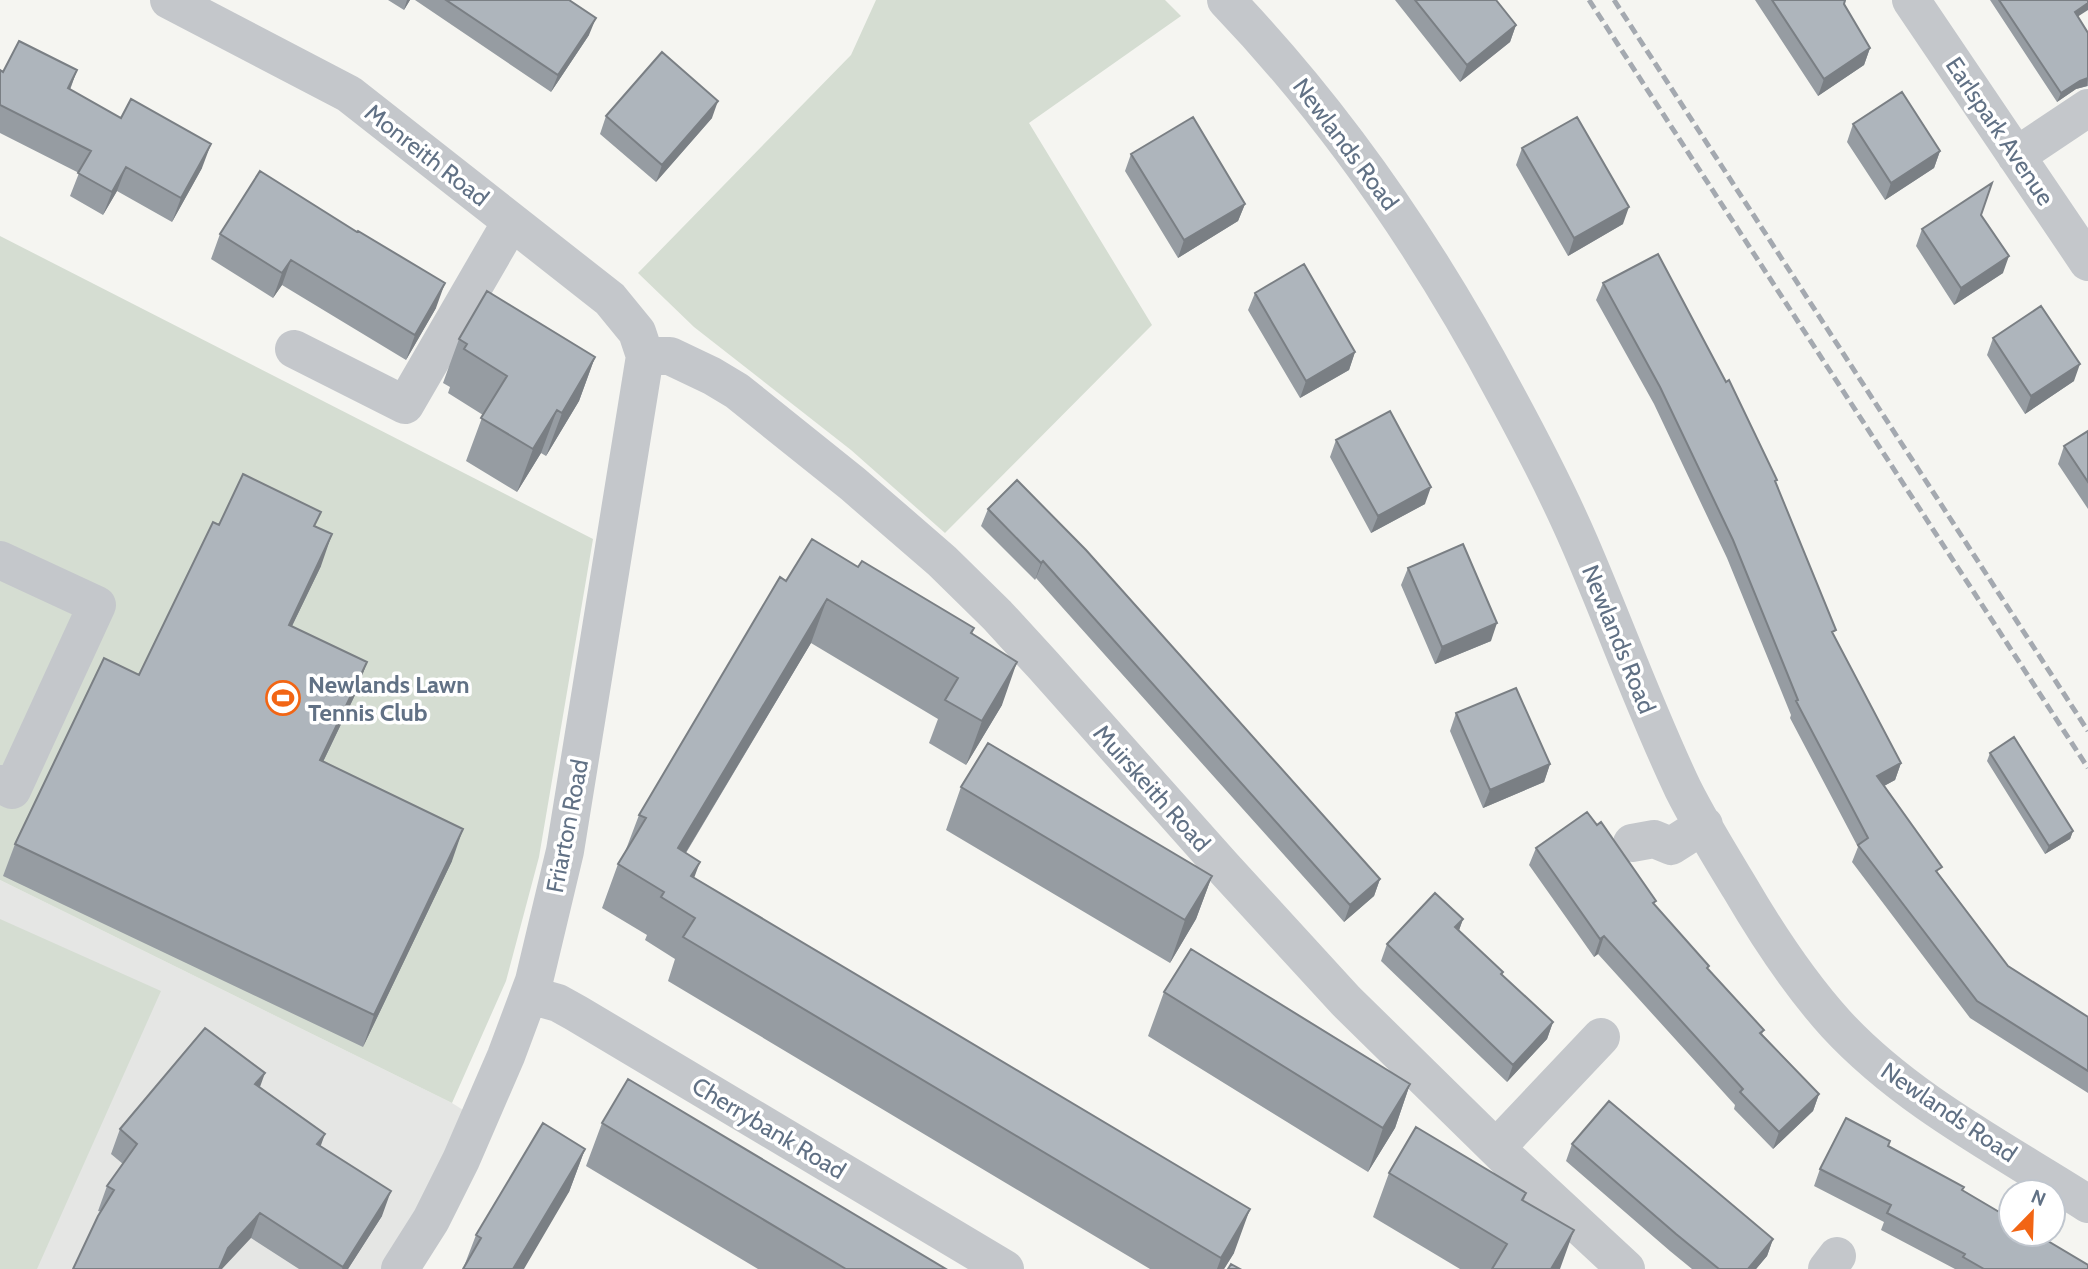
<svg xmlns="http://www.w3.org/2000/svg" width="2088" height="1269" viewBox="0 0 2088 1269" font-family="Cabin,sans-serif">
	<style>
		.built { fill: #e5e6e4 }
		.green { fill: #d5ddd2 }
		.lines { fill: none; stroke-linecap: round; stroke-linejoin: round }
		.minor { stroke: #c4c7cb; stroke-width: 38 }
		.rail { stroke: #a4a9b0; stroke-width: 5; stroke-dasharray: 10 5; stroke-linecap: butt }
		.wall { fill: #969ca2 }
		.shaded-wall { fill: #7a7f84 }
		.building { fill: #aeb5bc; stroke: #7a7f84; stroke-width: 2 }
		.labels { text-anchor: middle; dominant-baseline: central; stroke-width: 7; stroke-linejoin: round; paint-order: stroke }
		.street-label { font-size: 24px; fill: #617185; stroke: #fff }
		.poi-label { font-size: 24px; font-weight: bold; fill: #617185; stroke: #fff; text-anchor: start }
	</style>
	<rect width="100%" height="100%" fill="#f5f5f1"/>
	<path class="built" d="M0,880L452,1103L479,1120L400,1269H0Z"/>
	<path class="green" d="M876,0H1165L1181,16L1029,123L1152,325L945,533L851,450L694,327L638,273L851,55Z
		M0,236L593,539L539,857L506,981L452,1103L0,880Z
		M0,919L161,991L37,1269H0Z"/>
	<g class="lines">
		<path class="minor" d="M169,0L349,94L610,299L637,332L645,356L565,851L534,981L506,1056L461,1160L431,1220L400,1269
			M1226,0C1339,118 1429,250 1506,395C1532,443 1558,493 1580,544C1615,625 1645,709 1683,789C1700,823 1720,855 1740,888C1768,936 1798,982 1836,1024C1906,1100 2002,1149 2088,1204
			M1911,0L2088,262
			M2016,156L2088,108
			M294,349L405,405L511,222
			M645,356H670L712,376L737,391L853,484L942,561L997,615L1043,665L1223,867L1346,1001L1503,1155L1626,1269
			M0,560L97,605L12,790L0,784
			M1632,843L1654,839L1671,846L1704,825
			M530,995L558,1003L576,1013L1005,1269
			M1496,1148L1601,1037
			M1827,1269L1837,1256"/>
		<path class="rail" d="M1589,0L2088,768
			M1614,0L2088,731"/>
	</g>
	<path class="wall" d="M388,0H410L404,10Z
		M415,0H569L589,35L551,92Z
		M1395,0H1496L1516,25L1510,42L1460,82Z
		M1755,0H1846L1844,4L1870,48L1864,65L1818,96Z
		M1990,0H2088L2078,17L2088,32V86L2076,89L2057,102Z
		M0,70L3,72L77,70L70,90L202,168L172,222L117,191L103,215L70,196L79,173L0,133Z
		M606,116L712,118L656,182L600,134Z
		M1853,124L1940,151L1934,168L1885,200L1847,142Z
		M1522,148L1623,224L1568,256L1516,165Z
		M1131,154L1245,204L1238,221L1178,258L1125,171Z
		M1981,215L2003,273L1954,305L1916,246L1922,229Z
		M220,234L436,308L406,360L282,285L273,298L211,259Z
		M1603,283L1776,484L1834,636L1901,763L1895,780L1884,786L1939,874L2008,966L2088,1017V1093L1970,1018L1852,862L1858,847L1790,718L1791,715L1727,558L1654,404L1596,300Z
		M1255,293L1355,352L1349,370L1300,398L1248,310Z
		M1993,338L2074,381L2025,414L1987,355Z
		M459,339L595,357L579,401L546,456L541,453L517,492L466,461L483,415L448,393L450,387L443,383Z
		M2088,431V509L2058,464L2064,446Z
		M1336,440L1425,504L1371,533L1330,457Z
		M988,509L1380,879L1374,896L1344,922L1036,578L1035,580L981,526Z
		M219,525L316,526L321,566L292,626L367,662L355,695L323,762L452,861L363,1047L3,876L15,844L139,675Z
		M858,567L974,628L972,634L1002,705L966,765L929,743L938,719L811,643L686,853L694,878L1234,1253L1224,1269H1150L668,981L675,959L645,940L647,935L602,908L618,864L625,852L639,815L786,581Z
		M1408,568L1491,641L1435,664L1401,585Z
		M1456,713L1550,764L1544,782L1483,808L1450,731Z
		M1990,753L2073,831L2070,839L2045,854L1987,761Z
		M961,787L1212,876L1196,919L1170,963L946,830Z
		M1597,825L1654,904L1708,969L1764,1030L1762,1034L1819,1094L1813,1111L1773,1149L1734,1109L1735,1105L1598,954L1594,957L1529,865L1536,848Z
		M1463,919L1459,930L1503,972L1502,975L1553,1022L1547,1039L1507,1082L1381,961L1387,944Z
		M1164,992L1410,1084L1395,1128L1368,1172L1148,1036Z
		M260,1087L321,1146L382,1216L348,1269H299L251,1238L98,1211L107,1186L123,1164L111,1154L120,1129Z
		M602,1123L946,1269H758L586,1166Z
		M1890,1141L1888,1147L1962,1191L2088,1269H1955L1881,1230L1884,1222L1814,1186L1820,1169Z
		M1572,1144L1773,1239L1767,1256L1756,1269H1692L1670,1251L1566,1161Z
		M585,1149L569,1192L463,1269L476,1235Z
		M1389,1173L1526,1193L1524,1200L1560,1269H1460L1373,1217Z"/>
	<path class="shaded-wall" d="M407,0H410L404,10Z
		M2088,3V10L2071,21L2075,12Z
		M596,18L589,35L551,92L558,75Z
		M1516,25L1510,42L1460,82L1467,65Z
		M1870,48L1864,65L1818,96L1824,79Z
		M77,70L68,94V88Z
		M2088,78L2087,86L2076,89L2057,102L2061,93L2080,81Z
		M718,101L712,118L656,182L662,165Z
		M211,144L202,168L172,222L181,198Z
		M1940,151L1934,168L1885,200L1891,183Z
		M126,167L117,191L103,215L112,192Z
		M1245,204L1238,221L1178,258L1184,240Z
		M1629,207L1623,224L1568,256L1574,238Z
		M2009,256L2003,273L1954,305L1961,288Z
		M291,260L282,285L273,298L282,273Z
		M445,283L436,308L406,360L415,335Z
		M1355,352L1349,370L1300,398L1306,381Z
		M595,357L579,401L546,456L562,413Z
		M2080,364L2074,381L2025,414L2031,396Z
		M557,410L541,453L517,492L533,449Z
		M1431,487L1425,504L1371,533L1378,516Z
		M332,534L321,566L277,657L289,625Z
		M1043,561L1036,578L1035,580L1041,563Z
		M827,599L811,643L662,892L678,848Z
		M1497,623L1491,641L1435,664L1442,647Z
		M367,662L355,695L308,793L320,760Z
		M1017,662L1002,705L966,765L982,721Z
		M1901,763L1895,780L1871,793L1877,776Z
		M1550,764L1544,782L1483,808L1490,790Z
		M463,829L452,861L363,1047L374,1015Z
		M2073,831L2070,839L2045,854L2049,846Z
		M700,862L684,905L691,876Z
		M1212,876L1196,919L1170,963L1185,920Z
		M1380,879L1374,896L1344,922L1350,905Z
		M1463,919L1457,936L1455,927Z
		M1604,936L1598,954L1594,957L1600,939Z
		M1553,1022L1547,1039L1507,1082L1513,1065Z
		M265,1073L256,1098L255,1084Z
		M1410,1084L1395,1128L1368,1172L1383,1128Z
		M1819,1094L1813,1111L1773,1149L1779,1132Z
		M325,1134L316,1159L317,1144Z
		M585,1149L569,1192L524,1269H513Z
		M391,1191L382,1216L348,1269H342Z
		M1250,1209L1234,1253L1224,1269H1217L1221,1258Z
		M260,1213L251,1238L222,1269H219L228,1248Z
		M1574,1230L1560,1269H1551Z
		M1773,1239L1767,1256L1756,1269H1748Z"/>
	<path class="building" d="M446,0H569L596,18L558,75Z
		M1415,0H1496L1516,25L1467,65Z
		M1772,0H1845L1844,4L1870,48L1824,79Z
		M1999,0H2088V3L2075,12L2088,33V78L2080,81L2061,93Z
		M19,41L77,70L68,88L121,118L131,99L211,144L181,198L126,167L112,192L78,173L91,151L0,105V70L3,72Z
		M662,52L718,101L662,165L606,116Z
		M1902,92L1940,151L1891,183L1853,124Z
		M1193,117L1245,204L1184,240L1131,154Z
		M1577,117L1629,207L1574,238L1522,148Z
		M260,171L357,232L358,231L445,283L415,335L291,260L282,273L220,234Z
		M1992,183L1981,215L2009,256L1961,288L1922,229Z
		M1658,254L1726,382L1729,380L1777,480L1775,481L1836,630L1832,632L1901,763L1877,776L1942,867L1936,871L2008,966L2088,1017V1071L1977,1001L1858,845L1868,838L1796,701L1798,700L1733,540L1660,387L1603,283Z
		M1304,264L1355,352L1306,381L1255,293Z
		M487,291L595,357L562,413L557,410L533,449L481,418L507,376L464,349L467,344L459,339Z
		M2041,306L2080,364L2031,396L1993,338Z
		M1390,411L1431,487L1378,516L1336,440Z
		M2088,431V482L2064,446Z
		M243,474L321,512L314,526L332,534L289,625L367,662L320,760L463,829L374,1015L15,844L104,658L139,675L213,522L219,525Z
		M1017,480L1086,550L1380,879L1350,905L1043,561L1041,563L988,509Z
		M812,539L858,567L862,561L974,628L971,633L1017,662L982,721L945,700L958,678L827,599L678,848L700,862L691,876L1250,1209L1221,1258L683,937L695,918L661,897L664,892L618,864L646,818L639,815L780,577L786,581Z
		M1463,544L1497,623L1442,647L1408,568Z
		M1516,688L1550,764L1490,790L1456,713Z
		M2014,737L2073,831L2049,846L1990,753Z
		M988,743L1212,876L1185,920L961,787Z
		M1587,812L1597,825L1601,822L1656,901L1653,903L1709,966L1707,968L1764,1030L1760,1033L1819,1094L1779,1132L1740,1092L1743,1089L1604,936L1600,939L1536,848Z
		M1435,893L1463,919L1455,927L1503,972L1501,974L1553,1022L1513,1065L1387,944Z
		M1191,949L1410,1084L1383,1128L1164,992Z
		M205,1028L265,1073L255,1084L325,1134L317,1144L391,1191L343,1267L260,1213L228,1248L219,1269H73L98,1216L114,1190L107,1186L137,1144L120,1129Z
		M628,1079L946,1269H846L602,1123Z
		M1609,1101L1773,1239L1748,1269H1719L1676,1234L1572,1144Z
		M1846,1118L1890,1141L1888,1146L1964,1187L1962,1190L2011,1219V1234H2036L2088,1265V1269H1984L1963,1257L1965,1254L1887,1213L1891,1205L1820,1169Z
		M543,1123L585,1149L513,1269H463L481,1238L476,1235Z
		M1416,1127L1526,1193L1522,1200L1574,1230L1551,1269H1492L1507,1244L1389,1173Z
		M1231,1264L1240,1269H1228Z"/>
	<defs>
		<g id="stadium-ring" transform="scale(1.75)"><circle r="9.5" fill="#fff" stroke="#f26514" stroke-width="1.5"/><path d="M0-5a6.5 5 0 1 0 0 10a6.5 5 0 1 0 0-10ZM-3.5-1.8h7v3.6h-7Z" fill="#f26514"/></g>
	</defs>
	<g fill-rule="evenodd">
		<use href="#stadium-ring" x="283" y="698"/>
	</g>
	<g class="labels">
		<g class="street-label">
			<text transform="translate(2000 131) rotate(56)">Earlspark Avenue</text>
			<text transform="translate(1346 144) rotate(53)">Newlands Road</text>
			<text transform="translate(427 155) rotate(38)">Monreith Road</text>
			<text transform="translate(1619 639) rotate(68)">Newlands Road</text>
			<text transform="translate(1152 788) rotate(48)">Muirskeith Road</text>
			<text transform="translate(567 826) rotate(-79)">Friarton Road</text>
			<text transform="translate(1949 1112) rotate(34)">Newlands Road</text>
			<text transform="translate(769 1128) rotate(31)">Cherrybank Road</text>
		</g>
		<g class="poi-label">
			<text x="308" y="684">Newlands Lawn<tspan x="308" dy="28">Tennis Club</tspan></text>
		</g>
	</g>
	<g transform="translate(2032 1213) rotate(23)"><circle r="33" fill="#ffffff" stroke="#c0c6ce" stroke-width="2"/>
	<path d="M0-5L12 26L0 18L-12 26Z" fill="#f26514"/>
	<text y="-10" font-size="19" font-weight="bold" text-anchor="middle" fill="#617185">N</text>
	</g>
</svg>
